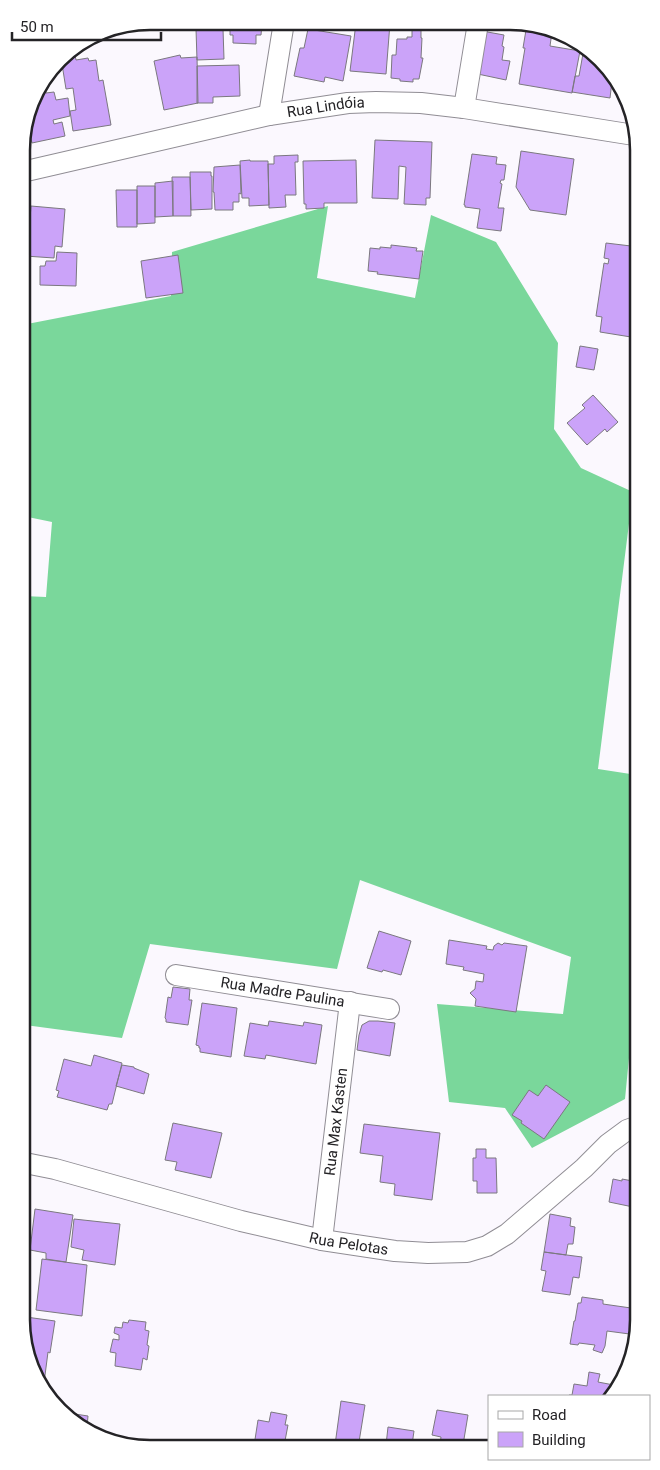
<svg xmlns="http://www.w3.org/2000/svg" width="660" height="1470" viewBox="0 0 660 1470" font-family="Roboto,sans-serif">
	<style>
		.forest { fill: #7ad79b }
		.building { fill: #cba3f9; stroke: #7b787f }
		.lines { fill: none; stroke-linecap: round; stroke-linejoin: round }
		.street-casing { stroke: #908d94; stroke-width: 22 }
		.street { stroke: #fff; stroke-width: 20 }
		.labels { text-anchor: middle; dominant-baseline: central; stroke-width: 4; stroke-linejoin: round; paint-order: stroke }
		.street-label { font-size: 15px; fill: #242326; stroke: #fff }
		.rim { fill: none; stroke: #242326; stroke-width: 2.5 }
	</style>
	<rect width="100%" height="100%" fill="#fbf8fe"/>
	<path class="forest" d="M328,206L317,278L415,298L431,215L496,242L558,343L554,429L581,468L633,492L598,769L637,775V976L625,1099L532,1148L505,1108L449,1102L437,1004L563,1014L571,957L360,880L337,969L150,944L122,1038L25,1025L23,596L46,597L52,522L23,516L22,325L171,296L172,252Z"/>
	<path class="building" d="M230,22L262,23L261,35H256V44L233,43V35H230Z
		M356,23H390L386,74L350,71Z
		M527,24H535L552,32L550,46L580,51L572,93L519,84L525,48H523Z
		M412,27H421V38H422L421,58H423L419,79H413V82L400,81V79L391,78L392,55H396L397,39H407V37H412Z
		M196,29H223L224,59L197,60Z
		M308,29L351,36L343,81L325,77L324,82L294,76L300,48H304Z
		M482,31L504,35L502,46L504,47L502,60L510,61L506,80L473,73Z
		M584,48L595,53L612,81L610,98L572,92L575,76H579Z
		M75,55L76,60L88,58L89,61L96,60L99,81L103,80L111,125L73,131L70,111L76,110L73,88L66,89L61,58Z
		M180,55L181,58L197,57L198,103L164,110L154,61Z
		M239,65L240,96L213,97V103H197V66Z
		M45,89L46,93L54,92L56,100L68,98L70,116L53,120L54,124L62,122L65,136L32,143L27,122L35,93L36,91Z
		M375,140L432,142L430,198H426V205L404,204L406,167L399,166L398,199L372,198Z
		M521,151L574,159L566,215L530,210L516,187Z
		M472,154L497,157L496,164L506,165L504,180H501L500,183L502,184L498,208H504L501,231L477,228L480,209L465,207V205H464Z
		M298,155V162H295L296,195H285L286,207L269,208L268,164H274V156Z
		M250,160V161H268L269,205L249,206V198H242L240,161Z
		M356,160L357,203H324V208L306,209V204H304L303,161Z
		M240,165L241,194L239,193V202H233V210H215L214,192H213L214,167Z
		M190,172H211V176H212V209L191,210Z
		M172,177H190L191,216H173Z
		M173,181V216L155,217V183Z
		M137,186H155V223L137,224Z
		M116,190H137V227H117Z
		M31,206L65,209L62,247L55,246L54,258L25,256L27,245H28Z
		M606,243L631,246L630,249L635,250V313L631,337L600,332L602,317L596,316L604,263L608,264L609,259L604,258Z
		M391,245L417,248L416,251H423L419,279L377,274L378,272L368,271L370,248L380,249V247L391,248Z
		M57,252L77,253L76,286L40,285V266H45L46,261H56Z
		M178,255L183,293L146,298L141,261Z
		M580,346L598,349L594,370L576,367Z
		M593,395L618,422L607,432L605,429L587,445L567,423L585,408L582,405Z
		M379,931L411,941L401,975L383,970L382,972L367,968Z
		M449,940L487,946L486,949L493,950L494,946L498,943L502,945L504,943L527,946L516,1012L475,1006L476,999L470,993L475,989L476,981L483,982L484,974L463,970L464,967L446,964Z
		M173,987L190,989L189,1000H192L188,1025L166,1022V1019L165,1018L168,997L171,998Z
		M202,1003L237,1008L231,1057L200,1052V1048H199V1046L196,1045Z
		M269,1021L303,1026L304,1022L322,1025L316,1064L266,1055L265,1059L244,1056L250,1023L268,1026Z
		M369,1021H378L395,1023L390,1056L357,1050L359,1035L362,1025Z
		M94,1055L122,1063L112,1104H109L107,1110L57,1097L59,1091L56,1090L64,1059L91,1066Z
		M122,1065L134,1067V1068L149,1074L144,1094L116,1086Z
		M546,1085L570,1102L544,1139L521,1123L522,1121L512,1115L529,1090L538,1096Z
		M173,1123L222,1133L211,1178L175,1170L177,1162L165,1160Z
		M364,1124L440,1133L432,1200L394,1195L395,1184L380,1182L383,1156L360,1153Z
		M476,1149H486V1158H496L497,1193H477V1181H473V1158H476Z
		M613,1179L622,1181V1179L638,1182V1208L609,1202Z
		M35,1209L73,1215L66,1262L46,1259V1253L30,1250Z
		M550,1214L571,1218L570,1226L575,1227L573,1244H568L566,1255L544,1252Z
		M74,1219L120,1224L115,1265L82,1260L84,1250L71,1247Z
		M544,1252L582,1257L579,1278L573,1277L570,1295L542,1291L546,1271L541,1270Z
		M42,1259L87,1265L82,1316L36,1310Z
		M582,1297L603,1300V1304L638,1309V1327L637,1335L607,1331L605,1346L602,1353L593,1350L595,1345L579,1343L578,1345L570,1344L574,1321H575L578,1303H581Z
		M26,1317L55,1321L50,1353L48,1352L44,1383L26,1354Z
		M129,1320L146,1322L145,1330L149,1331L147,1345L149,1346L147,1360L143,1358L141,1370L115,1366L116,1353L110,1352L113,1339L119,1340V1335L114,1333L115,1327L122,1328L123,1322L128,1323Z
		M589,1372L600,1374L598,1382L619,1386L612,1396H569V1395H572L574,1384L587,1386Z
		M341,1401L365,1405L359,1442L384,1445H335Z
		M437,1410L468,1415L463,1445H440L441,1437L432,1435Z
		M62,1412L88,1416L87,1427L65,1417Z
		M271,1412L287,1415L285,1425H288L284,1446H254L258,1420L269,1422Z
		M388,1427L414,1431L412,1445H386Z"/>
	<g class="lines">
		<g class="street-casing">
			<g id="street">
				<path d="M464,108L478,23"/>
				<path d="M269,115L284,22"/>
				<path id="s1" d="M22,172L269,115L348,103L376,102L421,103L464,108L634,135"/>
				<path id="s2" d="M176,975L389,1009"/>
				<path id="s3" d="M25,1163L55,1169L241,1221L322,1240L395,1251L428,1253L467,1252L487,1246L507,1234L584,1168L608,1144L627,1130L638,1126"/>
				<path id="s4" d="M322,1240L350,1002"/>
			</g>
		</g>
		<use href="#street" class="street"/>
	</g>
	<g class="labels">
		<g class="street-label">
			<text stroke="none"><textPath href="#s1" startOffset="311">Rua Lindóia</textPath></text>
			<text stroke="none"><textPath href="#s2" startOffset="108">Rua Madre Paulina</textPath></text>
			<text stroke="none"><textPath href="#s4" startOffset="119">Rua Max Kasten</textPath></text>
			<text stroke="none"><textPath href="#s3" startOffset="334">Rua Pelotas</textPath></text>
		</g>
	</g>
	<path d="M0 0H660V1470H0ZM150 30H510A120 120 0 0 1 630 150V1320A120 120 0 0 1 510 1440H150A120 120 0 0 1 30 1320V150A120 120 0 0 1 150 30Z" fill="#fff" fill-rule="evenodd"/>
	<path class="rim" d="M150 30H510A120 120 0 0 1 630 150V1320A120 120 0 0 1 510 1440H150A120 120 0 0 1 30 1320V150A120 120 0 0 1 150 30Z"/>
	<rect x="488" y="1395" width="162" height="65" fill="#ffffff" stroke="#a7a7a8"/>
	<rect x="498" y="1411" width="25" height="8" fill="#ffffff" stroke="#a7a7a8"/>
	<text x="532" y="1420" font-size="15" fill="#242326">Road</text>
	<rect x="498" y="1432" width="25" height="15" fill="#cba3f9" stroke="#a7a7a8"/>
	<text x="532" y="1445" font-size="15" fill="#242326">Building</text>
	<path d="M12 32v8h149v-8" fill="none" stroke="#242326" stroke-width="2.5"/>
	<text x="20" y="32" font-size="15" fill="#242326" stroke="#ffffff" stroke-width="4" paint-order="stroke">50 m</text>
</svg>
